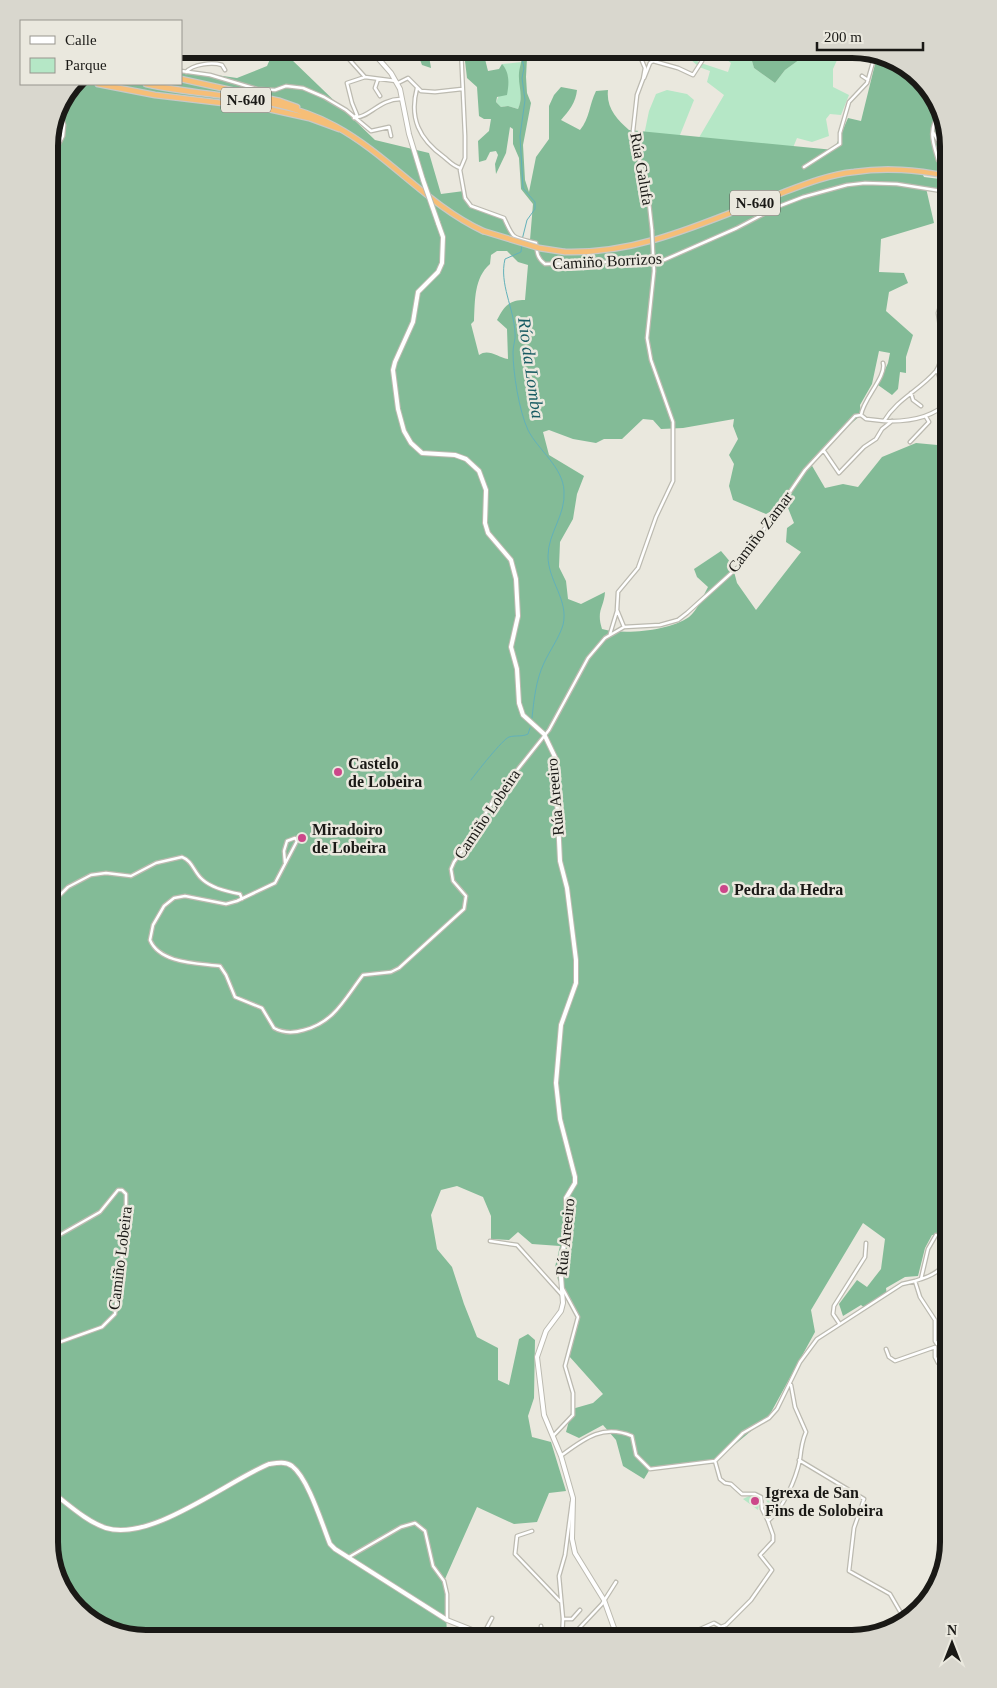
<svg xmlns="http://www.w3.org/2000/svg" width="997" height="1688" viewBox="0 0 997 1688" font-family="Georgia,serif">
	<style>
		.green { fill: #b5e7c6 }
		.forest { fill: #83bb97; fill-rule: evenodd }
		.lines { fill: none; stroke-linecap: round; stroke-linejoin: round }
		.stream { stroke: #62b1ba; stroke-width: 1 }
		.minor-casing { stroke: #bcbab0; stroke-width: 5 }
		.tertiary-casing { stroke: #bcbab0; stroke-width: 6 }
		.trunk-casing { stroke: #c8c8c7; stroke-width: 7 }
		.minor { stroke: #fff; stroke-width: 2.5 }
		.tertiary { stroke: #fff; stroke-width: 4 }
		.trunk { stroke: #f6be77; stroke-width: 4.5 }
		.minor-bridge-casing { stroke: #bcbab0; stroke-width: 5; stroke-linecap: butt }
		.tertiary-bridge-casing { stroke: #bcbab0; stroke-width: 6; stroke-linecap: butt }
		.trunk-bridge-casing { stroke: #c8c8c7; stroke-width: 7; stroke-linecap: butt }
		.minor-bridge { stroke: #fff; stroke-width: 2.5 }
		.tertiary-bridge { stroke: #fff; stroke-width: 4 }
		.trunk-bridge { stroke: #f6be77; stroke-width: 4.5 }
		.poi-dot { fill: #cc478a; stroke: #eae8de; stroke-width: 2 }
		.labels { text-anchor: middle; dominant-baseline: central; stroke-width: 5; stroke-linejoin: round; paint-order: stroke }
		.shield { fill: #eae8de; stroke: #585752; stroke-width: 1 }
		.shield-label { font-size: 15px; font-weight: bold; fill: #1a1916 }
		.street-label { font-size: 16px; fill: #1a1916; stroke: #eae8de }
		.poi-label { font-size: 16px; font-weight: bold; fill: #1a1916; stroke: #eae8de; text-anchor: start }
		.water-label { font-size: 18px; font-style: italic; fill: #185b62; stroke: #eae8de }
		.rim { fill: none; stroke: #1a1916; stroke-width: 6 }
	</style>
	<rect width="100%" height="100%" fill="#eae8de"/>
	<path class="green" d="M679,49H685L692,54L691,58L701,63L728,72L731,63L721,55V49H757L750,54L754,68L775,83L785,70L803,57V49H842L833,69V87L849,95L841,115L830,114L826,119L829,136L812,142L797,138L788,160L697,141L724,95L707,82L710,71L699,67Z
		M522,62C518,78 525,93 518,109L508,106L501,107L496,102L508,77L502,64Z
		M667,90L687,94L694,100L678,140H643L649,111L656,94Z
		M765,1494L783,1499L774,1513L766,1500Z
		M751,1495L760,1499L758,1510L743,1499Z"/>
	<path class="forest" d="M238,49H272L287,61L291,59L375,140L429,153L441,194L464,191L471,206L504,218C512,236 510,235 530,240L533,204L521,189L519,158L513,144V129L510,127L506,153L496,174L495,164L498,155L496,151L490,152L486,160L479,162L478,141L489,131L491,119H484L479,116L477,87L467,78L465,61L485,59L488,71L499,69L502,64C510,73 509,84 507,95L497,97L496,102L501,107L508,106L518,109C524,95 518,87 519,73C520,63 524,60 519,50L515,49H525L527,58L526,77L527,93L531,103L523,145L525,180L529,192L536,157L549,139V106L554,95L561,87L577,90C576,102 569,111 561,120L580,130C590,118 589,105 596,91L608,90C606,108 617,119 629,130L834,150L848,118L861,121L876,60L884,61L885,58L905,65L938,103L948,146V175H923L924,177L948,180V192L926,188L934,223L881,239L879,272L904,273L908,283L889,292L886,311L913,335L906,357V373L900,372L898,389L892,395L878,385L888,363L890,353L879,351L872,384L860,405L861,415L833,439L811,464L825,488L843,484L858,487L882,457L916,443L948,446V1235H932L925,1248L918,1276L905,1277L886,1288L887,1296L866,1309L861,1305L843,1316L839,1304L857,1280L867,1287L881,1269L885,1239L863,1223L811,1310L815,1332L769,1416L715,1461L650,1469L644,1479L623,1466L616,1440L603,1425L579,1438L566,1432L572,1409L593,1403L603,1394L569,1356L580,1317L558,1280L555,1267L560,1246L532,1244L518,1232L509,1240L491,1239V1216L483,1197L457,1186L441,1190L431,1215L437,1249L452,1267L464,1304L477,1337L498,1348V1380L509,1385L519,1339L528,1334L535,1340L534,1398L528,1416L532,1437L551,1442L566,1491L549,1493L537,1522L514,1524L477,1507L445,1579L447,1639H140L92,1623L59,1585L49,1542V140L56,108L73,84H181V70L237,78L267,66L271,57L265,53H253ZM497,251H507L518,262L528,265L525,300C509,300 504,306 497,320L507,329L508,359C498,357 488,348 479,355L471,324L474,321C475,300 474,278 490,264L491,255ZM643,419L653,420L661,429L683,428L734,419L733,426L738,439L729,455L734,464L729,486L733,500L766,514L781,506L788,508L794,523L787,528L786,542L801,552L756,610L737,583L732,564L721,551L694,569L697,577L708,587C703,596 697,611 689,617C669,631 624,635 602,629C596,610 604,608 605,592L581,604L568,599L566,581L559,567L560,542L573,519L577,494L584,476L549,455L543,432L549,430L573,439L596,443L604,439H622Z
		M416,49H435L429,56L431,68L422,65Z
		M758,49H803V57L785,70L775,83L754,68L750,54Z"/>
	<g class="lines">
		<path class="stream" d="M520,49L524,68L522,78L525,100L520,136L523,188L535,202V209L527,220L522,240
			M522,244L521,252L505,259C499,284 514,308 515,333C516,339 513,345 513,352C513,372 519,411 528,430C538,450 563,467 564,491C566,515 548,533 548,556C548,581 569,600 563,625C559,638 550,650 544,663C536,680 534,699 532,718
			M471,780C476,773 503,739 509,737C516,735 522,737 528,734L530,728"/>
		<g class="minor-casing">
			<path id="minor" d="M201,49L212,53L236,52
				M234,49C243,58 261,56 270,49
				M326,49L348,58L365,77
				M461,49L465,136V158L460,170L465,198L471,206L504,218C514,240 512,237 536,243C537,253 537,258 545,264L664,260L737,228L777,207L803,197L847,185L865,183L897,184L948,192
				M490,49L496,58L507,54L515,58L521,57
				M637,49L645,68L643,79L637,95L633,131L649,203L652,230
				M461,50L471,49
				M666,50L667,49
				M181,58L197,49
				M181,71L210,75L257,89L275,90L286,86L303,88L324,97L346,110L371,131L389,127L391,136
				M186,72C193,64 212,62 222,65L225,70
				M862,76L868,80
				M644,78L650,63L653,61L678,68L693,75L702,61L704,49
				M378,79L375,88L380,96
				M398,83L408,78L421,91L435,92L462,89
				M417,88C409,118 419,139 444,157C449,161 453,166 460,168
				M357,117C368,118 381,98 402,99
				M354,118L357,115L352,103L347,83L365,77L396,81
				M933,132L948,159
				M938,160C933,143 927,128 941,113
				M49,164L63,136L64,125L58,106
				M804,167L840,144V133L849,102L867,83L875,55
				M944,352L938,313L941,304L948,302
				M937,370L941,382L948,390
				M911,393L913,400L921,406
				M861,415C863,399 887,376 883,363
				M884,421C907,422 931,419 948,402
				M910,442L929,422L926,417
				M824,451L839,473L864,447L876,439L882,429L892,421
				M624,627L617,610L618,592L638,568L656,517L673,481V422L651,360L647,338L654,271L653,253
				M610,634L617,611
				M285,863L284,851L287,841L295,838L297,841L275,883L237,901L226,904L185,896L174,898L164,906L153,925L150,940C160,964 198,963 220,966L226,975L235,997L262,1008L274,1028C283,1033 294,1033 304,1030C335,1022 345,998 363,975L391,972L399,968L464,909L466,896L453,881L451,869L454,862L472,837L494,799L549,730L588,658L605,638L624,627L660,625L678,620L687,613L738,567L805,470L855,416L861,415L866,419L884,421C897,399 920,390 936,371C941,364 940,355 948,350
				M49,906L68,887L91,875L106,873L131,876L156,863L182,857C193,861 194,873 203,880C212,888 229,892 240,894L242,899
				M490,1241L517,1245L562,1295
				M921,1279C934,1275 947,1267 948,1253L941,1248
				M915,1281L921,1279L928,1249L936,1235
				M839,1323L833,1314L834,1306L865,1257L866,1243
				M49,1346L102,1327L115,1314L126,1221V1194L122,1190H118L100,1212L49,1241
				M935,1348V1357L938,1363
				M886,1349L889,1357L895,1361L935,1347
				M554,1435L573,1415V1393L565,1366L578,1317L563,1289
				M562,1455C585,1438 603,1424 632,1436L636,1455L650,1469L715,1461
				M799,1460L864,1499L854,1528L849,1571L890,1594L905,1620
				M768,1521L762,1509L761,1497L755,1494H742L731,1484L725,1483L720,1479L715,1461L743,1433L769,1418L777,1409L800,1362L817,1339L902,1284L915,1281L920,1297L935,1320V1341L937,1344L948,1343
				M532,1531L517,1536L515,1554L560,1601
				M349,1557L401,1527L415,1523L425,1531L433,1566L444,1581L447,1594V1619
				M563,1619H572L580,1610
				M541,1626L542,1639
				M721,1627L726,1625L751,1600L772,1570L760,1555L773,1541V1535L768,1521C783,1509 796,1479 800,1459C801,1449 802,1441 806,1432L795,1407L791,1385
				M484,1633L492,1618
				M526,1635L539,1639
				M562,1639L563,1619L559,1576L565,1555L572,1502
				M569,1639L602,1604L616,1582
				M678,1639L714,1623L721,1627L727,1639"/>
		</g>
		<g class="tertiary-casing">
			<path id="tertiary" d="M370,49L391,73L400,89L409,134L423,180
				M438,223L443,237L442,263L438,272L418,292L413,322L395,362L393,370L398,409L404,431L411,443L422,453L455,455L466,459L479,471L486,490L485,523L488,533L511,560L516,579L518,616L511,647L517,669L519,703L523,715L544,734L555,757L560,861L567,888L576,960V983L561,1025L556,1083L560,1119L575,1177V1183L566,1198L568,1228L560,1263L563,1303L561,1311L546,1331L537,1357L544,1415L561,1456L573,1498L572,1539L575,1553L604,1600L618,1639
				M49,1490C66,1502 85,1521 106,1528C151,1542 226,1482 269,1464C276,1463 285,1461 292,1466C308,1478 322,1524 330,1544L335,1549L447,1620L495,1639"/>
		</g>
		<g class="trunk-casing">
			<path id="trunk" d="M181,79L280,101L297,107
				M98,84L155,95L264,108L309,118L339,129
				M146,84C208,98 278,94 335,126C389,155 427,205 483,231
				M565,252C639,254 703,223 771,197C798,187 825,175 854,172C887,167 916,170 948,176"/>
		</g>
		<use href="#minor" class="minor"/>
		<use href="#tertiary" class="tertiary"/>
		<use href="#trunk" class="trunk"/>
		<g class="minor-bridge-casing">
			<path id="minor-bridge" d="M939,160L946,187
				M652,230L653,253"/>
		</g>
		<g class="tertiary-bridge-casing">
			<path id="tertiary-bridge" d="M423,180L438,223"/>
		</g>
		<g class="trunk-bridge-casing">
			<path id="trunk-bridge" d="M483,231L539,248L565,252"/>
		</g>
		<use href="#minor-bridge" class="minor-bridge"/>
		<use href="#tertiary-bridge" class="tertiary-bridge"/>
		<use href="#trunk-bridge" class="trunk-bridge"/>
	</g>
	<g class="poi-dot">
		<circle cx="338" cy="772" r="5"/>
		<circle cx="302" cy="838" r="5"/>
		<circle cx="724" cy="889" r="5"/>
		<circle cx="755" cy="1501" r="5"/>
	</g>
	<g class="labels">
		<g class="shield">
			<rect x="221" y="87.5" width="50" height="25" rx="4"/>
			<rect x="730" y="190.5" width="50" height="25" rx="4"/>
		</g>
		<g class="shield-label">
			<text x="246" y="100">N-640</text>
			<text x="755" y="203">N-640</text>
		</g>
		<g class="street-label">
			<text transform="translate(642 169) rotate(80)">Rúa Galufa</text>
			<text transform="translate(607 261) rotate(-3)">Camiño Borrizos</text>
			<text transform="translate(760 532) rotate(-53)">Camiño Zamar</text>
			<text transform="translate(555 797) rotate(-95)">Rúa Areeiro</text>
			<text transform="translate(487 814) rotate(-56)">Camiño Lobeira</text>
			<text transform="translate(565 1237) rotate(-84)">Rúa Areeiro</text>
			<text transform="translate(120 1258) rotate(-83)">Camiño Lobeira</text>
		</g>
		<g class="poi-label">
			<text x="348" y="763">Castelo<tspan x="348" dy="18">de Lobeira</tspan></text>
			<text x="312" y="829">Miradoiro<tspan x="312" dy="18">de Lobeira</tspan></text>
			<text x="734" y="889">Pedra da Hedra</text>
			<text x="765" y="1492">Igrexa de San<tspan x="765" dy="18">Fins de Solobeira</tspan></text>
		</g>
		<g class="water-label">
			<text transform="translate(531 368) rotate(82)">Río da Lomba</text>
		</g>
	</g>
	<path d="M0 0H997V1688H0ZM146 58H852A88 88 0 0 1 940 146V1542A88 88 0 0 1 852 1630H146A88 88 0 0 1 58 1542V146A88 88 0 0 1 146 58Z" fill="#d9d7ce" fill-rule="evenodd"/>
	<path class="rim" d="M146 58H852A88 88 0 0 1 940 146V1542A88 88 0 0 1 852 1630H146A88 88 0 0 1 58 1542V146A88 88 0 0 1 146 58Z"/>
	<rect x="20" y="20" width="162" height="65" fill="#eae8de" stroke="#97958e"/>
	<rect x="30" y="36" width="25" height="8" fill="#ffffff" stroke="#97958e"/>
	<text x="65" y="45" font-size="15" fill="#1a1916">Calle</text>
	<rect x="30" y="58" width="25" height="15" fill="#b5e7c6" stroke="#97958e"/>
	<text x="65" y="70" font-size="15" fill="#1a1916">Parque</text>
	<g transform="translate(952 1643)" stroke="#eae8de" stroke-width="4" paint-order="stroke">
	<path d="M0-4L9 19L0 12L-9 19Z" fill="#1a1916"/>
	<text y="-8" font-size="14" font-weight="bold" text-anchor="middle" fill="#1a1916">N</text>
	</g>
	<path d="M817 42v8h106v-8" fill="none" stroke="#1a1916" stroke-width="2.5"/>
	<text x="824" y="42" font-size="15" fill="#1a1916" stroke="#eae8de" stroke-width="4" paint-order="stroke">200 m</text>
</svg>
